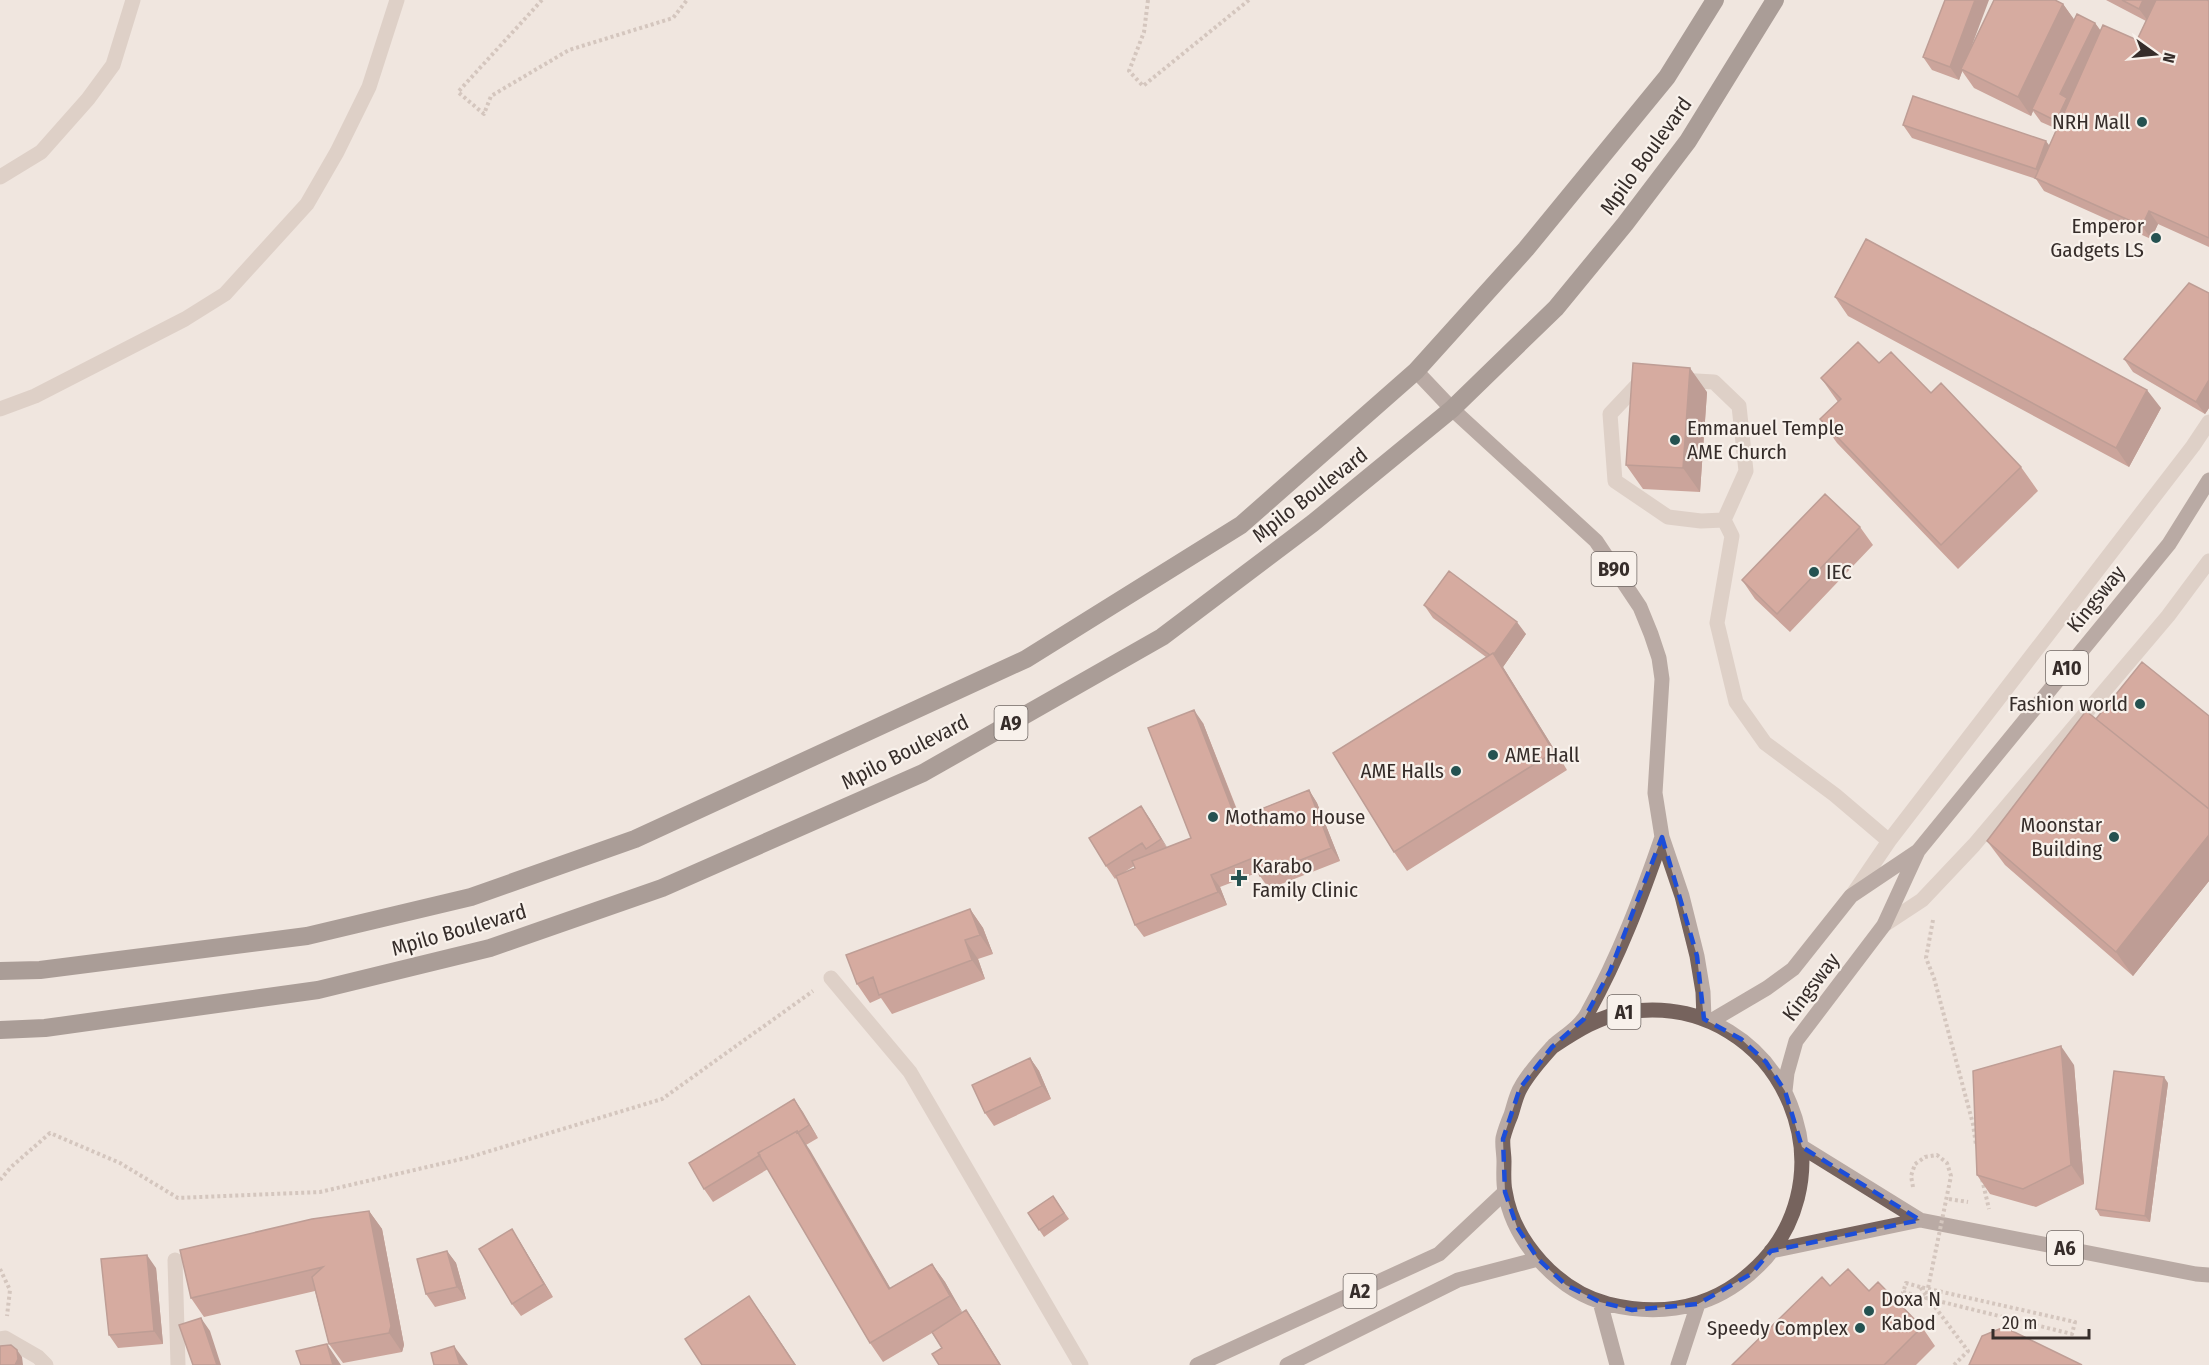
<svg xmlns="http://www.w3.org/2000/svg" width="2209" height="1365" viewBox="0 0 2209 1365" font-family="'Fira Sans Condensed',sans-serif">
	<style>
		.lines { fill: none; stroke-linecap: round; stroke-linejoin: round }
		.path { stroke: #b2a097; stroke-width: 4; stroke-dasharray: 3 3; stroke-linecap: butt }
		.minor { stroke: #c7b6ac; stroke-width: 15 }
		.major { stroke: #76635d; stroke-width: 15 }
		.highway { stroke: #554642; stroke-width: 18 }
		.path-bridge { stroke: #b2a097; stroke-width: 4; stroke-dasharray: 3 3; stroke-linecap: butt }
		.wall { fill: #9d5649; fill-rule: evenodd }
		.shaded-wall { fill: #80463c }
		.building { fill: #b76455; stroke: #80463c; stroke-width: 1.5 }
		.marked { fill: none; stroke: #1d4ed8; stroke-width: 4.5; stroke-dasharray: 12 8; stroke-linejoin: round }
		.poi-dot { fill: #255251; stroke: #f8f1eb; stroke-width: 2 }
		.labels { text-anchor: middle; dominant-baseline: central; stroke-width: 4.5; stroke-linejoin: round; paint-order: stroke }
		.shield { fill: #f8f1eb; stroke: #706864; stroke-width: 1.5 }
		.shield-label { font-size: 20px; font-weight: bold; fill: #362d2a }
		.poi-label { font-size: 21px; fill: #362d2a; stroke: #f8f1eb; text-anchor: end }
		.street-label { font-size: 21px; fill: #362d2a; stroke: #f8f1eb }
	</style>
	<rect width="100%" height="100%" fill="#f0e6df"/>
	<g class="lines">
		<path class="path" d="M542,0L458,92L484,114L491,96L569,50L673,18L687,0
			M1148,0L1144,32L1129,71L1143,86L1249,0
			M1933,920L1926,958L1934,978L1973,1124L1976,1145
			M1982,1179L1989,1209
			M0,1180L11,1167L50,1133L120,1163L178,1198L320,1192L470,1157L662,1099L813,991
			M1913,1187L1911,1176L1915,1164
			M1949,1199L1968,1202
			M0,1269L10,1290L7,1316
			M1920,1287L1906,1283L1903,1292L1926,1298
			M1954,1365L1968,1351L1920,1287L1987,1302"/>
		<path class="minor" d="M0,177L41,152L88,99L113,65L133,0
			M1646,379H1643L1610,414L1615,481L1668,517L1701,521L1724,520L1732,536L1717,623L1736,702L1765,743L1835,795L1889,841
			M1679,380L1714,382L1739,406L1746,471L1724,520
			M0,409L35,396L185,319L225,294L307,204L337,152L369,87L397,0
			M1853,894L1889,841L2193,446L2209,422
			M1884,925L1922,900L1974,845L2168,616L2209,561
			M831,978L910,1072L1081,1365
			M175,1260L178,1365
			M0,1339L5,1338L38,1357L46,1365"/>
		<path class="major" d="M1416,371L1452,409L1596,541L1640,607L1651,634L1659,658L1662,679L1655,793L1662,837L1682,896L1697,956L1703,992L1704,1019
			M1711,1021L1767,988L1793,969L1851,896L1918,851
			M1552,1047C1575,1032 1599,1016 1627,1012C1785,989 1867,1190 1738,1283C1699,1311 1653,1315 1608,1304C1558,1291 1513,1242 1505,1191C1503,1182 1504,1171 1504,1161C1504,1154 1502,1145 1503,1138C1505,1130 1508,1122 1511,1115C1514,1106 1516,1095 1521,1087C1529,1073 1543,1057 1554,1045C1566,1035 1581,1026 1588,1012C1619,956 1641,898 1662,837
			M1785,1091L1787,1073L1796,1041L1884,925L1918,851L2169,544L2209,480
			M1802,1147L1920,1220L2196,1274L2209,1275
			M1771,1251L1920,1220
			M1600,1302L1617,1365
			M1197,1365L1439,1254L1505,1192
			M1287,1365L1458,1280L1538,1259
			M1678,1365L1698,1304"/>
		<path class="highway" d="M0,971L40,970L307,936L471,897L635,839L1026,659L1241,525L1416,371L1526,249L1667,77L1715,0
			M0,1030L45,1028L318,990L490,948L662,888L923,773L1162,637L1313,523L1452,409L1556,308L1625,224L1688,141L1775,0"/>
		<path class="path-bridge" d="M1915,1164L1925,1157L1937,1155L1947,1163L1951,1176L1926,1298L2072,1334L2075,1322L1987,1302"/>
	</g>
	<path class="wall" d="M2106,0H2207L2209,1V247L2158,224L2151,239L2044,191L2036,179L1912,138L1903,125L2049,146L2057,129L2041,122L2033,111L2031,116L1974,88L1962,71L1959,80L1932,70L1923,57L1968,54L2063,4L2074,20L2095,23L2101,31L2137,40L2146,21Z
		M2209,293V408L2205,414L2133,372L2124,359Z
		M1835,297L2161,408L2129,467L1848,316Z
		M1879,363L1931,393L2021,467L2038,491L1958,569L1837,443L1820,419L1838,402L1821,378Z
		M1707,392L1700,492L1643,489L1626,465Z
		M1860,527L1873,545L1790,632L1755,599L1742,580Z
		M1424,605L1526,634L1503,667L1567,770L1407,871L1394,852L1486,657L1433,618Z
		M2209,716V881L2133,976L2005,865L1987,841L2096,719Z
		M1203,723L1240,817L1309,790L1317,803L1340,861L1269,889L1260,876L1259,872L1220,887L1227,905L1144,937L1135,925L1117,877L1115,879L1106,866L1141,806L1167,848L1191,838ZM1134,866L1135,868L1123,873Z
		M970,909L983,928L993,954L978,959L985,979L892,1014L881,998L870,1003L857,984Z
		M1030,1058L1039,1071L1051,1099L994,1126L985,1113Z
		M2074,1065L2084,1184L2036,1207L1990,1194L1977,1175Z
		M2168,1083L2150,1222L2100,1216L2096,1209Z
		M794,1099L818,1138L806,1145L890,1288L932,1264L945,1282L962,1313L966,1310L975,1323L942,1348L932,1333L883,1362L870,1343L768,1169L713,1202L704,1189Z
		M1053,1196L1069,1219L1044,1237L1028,1213Z
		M369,1211L382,1229L404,1345L402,1352L343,1363L329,1344L315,1291L204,1317L191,1298Z
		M512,1229L520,1242L553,1297L521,1316L512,1304Z
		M447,1251L456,1263L466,1299L435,1307L426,1294Z
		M156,1268L163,1344L118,1348L109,1335Z
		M1830,1286L1922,1327L1935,1346L1916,1365H1732Z"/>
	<path class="shaded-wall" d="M1975,0H1989L1959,80L1950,67Z
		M2143,0H2158L2148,21L2139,9Z
		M2063,4L2076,22L2032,109L2033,111L2031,116L2018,97Z
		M2095,23L2104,36L2065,133L2056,121L2060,94Z
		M2046,141L2055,153L2045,182L2036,169Z
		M2149,211L2158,224L2151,239L2142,226Z
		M1690,368L1707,392L1700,492L1683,468Z
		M2209,380V408L2205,414L2196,402Z
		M2147,390L2161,408L2129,467L2116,448Z
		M1517,622L1526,634L1503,667L1567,770L1492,656Z
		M1194,710L1203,723L1245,832L1236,819Z
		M1309,790L1317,803L1340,861L1331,848Z
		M1141,806L1150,819L1170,852L1161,839Z
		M2209,835V881L2133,976L2116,952Z
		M1211,875L1220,887L1227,905L1218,892Z
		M970,909L983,928L993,954L980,935Z
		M965,940L978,959L985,979L972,960Z
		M2061,1046L2074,1065L2084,1184L2071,1165Z
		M1030,1058L1039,1071L1051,1099L1042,1086Z
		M2164,1077L2168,1083L2150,1222L2145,1216Z
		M794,1099L803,1112L818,1138L809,1125Z
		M797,1131L810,1150L902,1308L889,1289Z
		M369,1211L382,1229L404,1345L402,1352L389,1333Z
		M512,1229L520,1242L553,1297L544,1284Z
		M447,1251L456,1263L466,1299L457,1287Z
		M147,1255L156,1268L163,1344L154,1331Z
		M932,1264L945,1282L964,1315L950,1296Z
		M749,1296L766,1320L796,1365H795Z
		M966,1310L975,1323L1001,1365H1000Z
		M201,1318L210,1331L221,1365H217Z
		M327,1344L341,1365H333Z
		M454,1346L468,1365H460Z
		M17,1350L22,1357L23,1365H15Z"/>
	<path class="building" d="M1945,0H1975L1950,67L1923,57Z
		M1994,0H2055L2063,4L2018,97L1961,69Z
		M2122,0H2143L2139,9Z
		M2156,0H2207L2209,1V238L2149,211L2142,226L2035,178L2103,25L2137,40Z
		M2077,14L2095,23L2060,94L2067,98L2056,121L2032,109Z
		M1913,96L2046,141L2036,169L1903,125Z
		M1866,239L2147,390L2116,448L1835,297Z
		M2189,283L2209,293V380L2196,402L2124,359Z
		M1858,342L1879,363L1891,352L1931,393L1941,383L2021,467L1941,545L1820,419L1841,399L1821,378Z
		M1633,363L1690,368L1683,468L1626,465Z
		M1825,494L1860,527L1777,614L1742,580Z
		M1449,571L1517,622L1494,654L1493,653L1490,655L1424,605Z
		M1493,653L1554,752L1394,852L1333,753Z
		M2142,662L2209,716V809L2096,719Z
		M1194,710L1236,819L1309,790L1331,848L1260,876L1253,858L1211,875L1218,892L1135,925L1116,876L1135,868L1132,861L1191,838L1148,728Z
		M2086,711L2209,809V835L2116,952L1987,841Z
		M1141,806L1161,839L1146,849L1142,843L1106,866L1089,838Z
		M970,909L980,935L965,940L972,960L879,995L873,977L857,984L846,955Z
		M2061,1046L2071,1165L2023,1189L1977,1175L1973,1071Z
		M1030,1058L1042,1086L985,1113L972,1085Z
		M2114,1071L2164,1077L2145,1216L2096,1209Z
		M794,1099L809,1125L797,1133V1131L758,1153L760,1155L704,1189L689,1163Z
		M797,1131L889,1289L932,1264L950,1296L870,1343L758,1153Z
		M1053,1196L1064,1213L1039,1230L1028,1213Z
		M369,1211L391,1326L389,1333L329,1344L312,1277L323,1267L191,1298L180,1250L312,1219Z
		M512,1229L544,1284L512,1304L479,1249Z
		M447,1251L457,1287L426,1294L417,1259Z
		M147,1255L154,1331L109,1335L101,1259Z
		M1848,1269L1869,1291L1878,1282L1922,1327L1884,1365H1732L1822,1277L1830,1286Z
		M749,1296L795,1365H702L685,1339Z
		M966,1310L1000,1365H939L932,1354L942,1348L932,1332Z
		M201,1318L217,1365H193L179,1325Z
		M2004,1327L2082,1365H1969L1982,1336Z
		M327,1344L333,1365H301L296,1351Z
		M11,1345L17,1350L18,1359L15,1365H0V1346Z
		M454,1346L460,1365H434L431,1353Z"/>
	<path d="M0 0H2209V1365H0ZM1662,837L1697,956L1704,1019L1741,1039L1766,1062L1785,1091L1802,1147L1920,1220L1771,1251L1751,1274L1698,1304L1632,1310L1600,1302L1566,1285L1538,1259L1517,1227L1505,1192L1503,1139L1520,1088L1552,1047L1584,1019L1610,971Z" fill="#f0e6df" fill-opacity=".55" fill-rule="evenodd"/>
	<path class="marked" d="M1662,837L1697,956L1704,1019L1741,1039L1766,1062L1785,1091L1802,1147L1920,1220L1771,1251L1751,1274L1698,1304L1632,1310L1600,1302L1566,1285L1538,1259L1517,1227L1505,1192L1503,1139L1520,1088L1552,1047L1584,1019L1610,971Z"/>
	<g class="poi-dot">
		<circle cx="2142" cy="122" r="6"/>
		<circle cx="2156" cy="238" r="6"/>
		<circle cx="1675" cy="440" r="6"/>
		<circle cx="1814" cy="572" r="6"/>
		<circle cx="2140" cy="704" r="6"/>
		<circle cx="1493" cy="755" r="6"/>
		<circle cx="1456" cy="771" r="6"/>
		<circle cx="1213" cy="817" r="6"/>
		<circle cx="2114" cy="837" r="6"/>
		<path d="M1236 869h6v6h6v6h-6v6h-6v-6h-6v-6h6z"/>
		<circle cx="1869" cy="1311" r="6"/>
		<circle cx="1860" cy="1328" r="6"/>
	</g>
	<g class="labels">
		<g class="shield">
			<rect x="1591.5" y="552" width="45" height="34" rx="4.5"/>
			<rect x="2046" y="651" width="42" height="34" rx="4.5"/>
			<rect x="994.5" y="706" width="33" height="34" rx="4.5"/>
			<rect x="1607.5" y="995" width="33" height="34" rx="4.5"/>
			<rect x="2047" y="1231" width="36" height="34" rx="4.5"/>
			<rect x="1343.5" y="1274" width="33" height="34" rx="4.5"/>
		</g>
		<g class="shield-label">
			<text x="1614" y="569">B90</text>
			<text x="2067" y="668">A10</text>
			<text x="1011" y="723">A9</text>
			<text x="1624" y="1012">A1</text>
			<text x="2065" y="1248">A6</text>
			<text x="1360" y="1291">A2</text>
		</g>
		<g class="poi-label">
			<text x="2130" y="122">NRH Mall</text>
			<text x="2144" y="226">Emperor<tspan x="2144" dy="24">Gadgets LS</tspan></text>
			<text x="1687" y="428" text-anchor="start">Emmanuel Temple<tspan x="1687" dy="24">AME Church</tspan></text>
			<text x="1826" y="572" text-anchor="start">IEC</text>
			<text x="2128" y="704">Fashion world</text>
			<text x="1505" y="755" text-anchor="start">AME Hall</text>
			<text x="1444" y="771">AME Halls</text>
			<text x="1225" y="817" text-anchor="start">Mothamo House</text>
			<text x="2102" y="825">Moonstar<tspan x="2102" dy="24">Building</tspan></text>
			<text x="1252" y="866" text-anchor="start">Karabo<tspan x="1252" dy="24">Family Clinic</tspan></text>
			<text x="1881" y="1299" text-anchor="start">Doxa N<tspan x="1881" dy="24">Kabod</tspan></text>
			<text x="1848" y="1328">Speedy Complex</text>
		</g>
		<g class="street-label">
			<text transform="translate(1646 156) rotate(-54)">Mpilo Boulevard</text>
			<text transform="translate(1310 495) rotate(-38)">Mpilo Boulevard</text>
			<text transform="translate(2096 599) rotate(-51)">Kingsway</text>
			<text transform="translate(905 752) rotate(-27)">Mpilo Boulevard</text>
			<text transform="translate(459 930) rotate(-16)">Mpilo Boulevard</text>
			<text transform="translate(1811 987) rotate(-53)">Kingsway</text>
		</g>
	</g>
	<g transform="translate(2155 54) rotate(105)" stroke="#f8f1eb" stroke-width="4.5" paint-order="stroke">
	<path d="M0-4.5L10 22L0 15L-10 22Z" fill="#362d2a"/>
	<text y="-9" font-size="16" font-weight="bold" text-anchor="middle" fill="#362d2a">N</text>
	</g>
	<path d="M1993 1329v9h96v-9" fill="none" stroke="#362d2a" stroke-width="3"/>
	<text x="2002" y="1329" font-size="18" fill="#362d2a" stroke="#f8f1eb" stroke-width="4.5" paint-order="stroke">20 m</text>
</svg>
